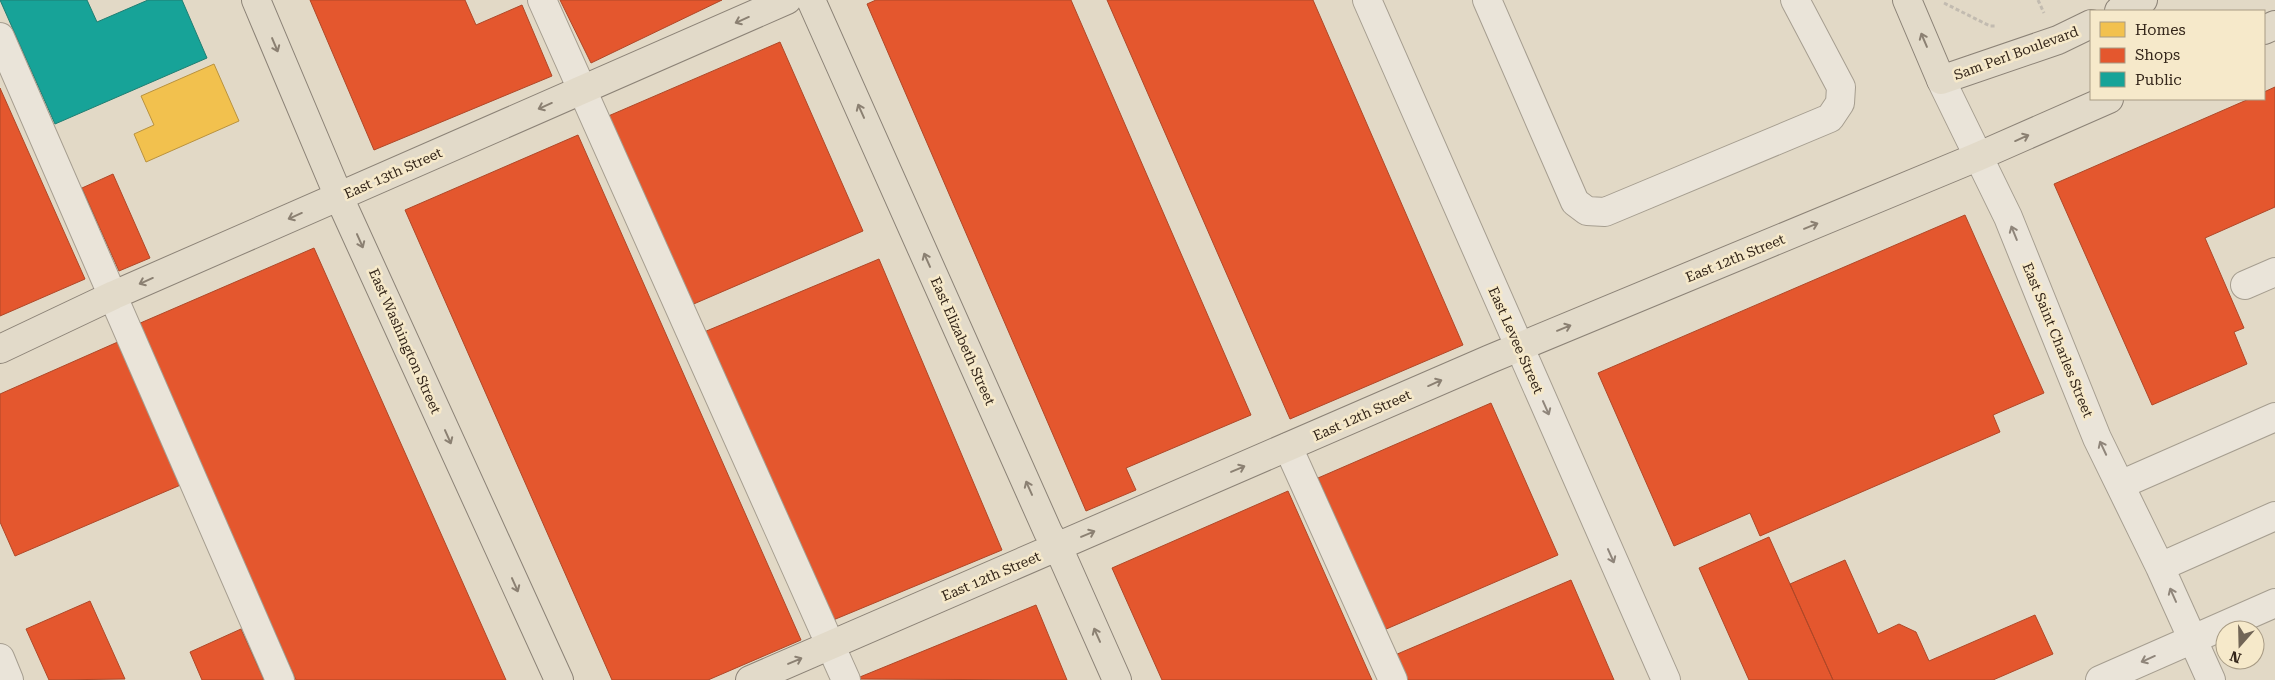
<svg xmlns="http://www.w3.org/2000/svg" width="2275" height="680" viewBox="0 0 2275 680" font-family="'Roboto Serif',serif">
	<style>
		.homes { fill: #f2c14e; stroke: #b9923e }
		.shops { fill: #e4572e; stroke: #af4828 }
		.public { fill: #17a398; stroke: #207e72 }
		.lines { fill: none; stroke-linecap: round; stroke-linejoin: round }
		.minor-casing { stroke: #a69e90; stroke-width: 30 }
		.major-casing { stroke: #8c8377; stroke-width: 30 }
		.path { stroke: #c2bbb0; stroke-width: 3; stroke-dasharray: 4 2.5; stroke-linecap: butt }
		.minor { stroke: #eae4d9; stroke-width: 28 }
		.major { stroke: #e2dac9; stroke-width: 28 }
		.oneway { stroke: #8b8072 }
		.oneway2 { stroke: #8f857a }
		.labels { text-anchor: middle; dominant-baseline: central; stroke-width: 5; stroke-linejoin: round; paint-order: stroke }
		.street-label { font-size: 14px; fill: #34261a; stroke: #f6e9ca }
	</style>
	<rect width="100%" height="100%" fill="#e2d9c6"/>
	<path class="homes" d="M214,64L239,121L146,162L134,134L154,125L141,96Z"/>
	<path class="shops" d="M310,0H465L476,25L522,5L552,76L374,150Z
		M560,0H722L591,63Z
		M876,0H1071L1251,415L1126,468L1136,490L1086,511L867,4Z
		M1107,0H1313L1463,345L1290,419Z
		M780,42L863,231L689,306L606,117Z
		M2275,87V207L2205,238L2244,328L2234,332L2247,364L2152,405L2054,184L2249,99H2264V92Z
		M0,88L85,279L0,316Z
		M578,135L801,640L708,680H612L405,210Z
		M113,174L150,258L119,271L82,188Z
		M1965,215L2044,393L1993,415L2000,432L1760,536L1750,513L1674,546L1598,373Z
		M314,248L506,680H296L138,324Z
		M879,259L1002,550L826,623L704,332Z
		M120,341L183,484L15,556L0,522V394Z
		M1491,403L1558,555L1384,630L1318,478Z
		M1288,491L1372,680H1162L1112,568Z
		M1769,537L1790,584L1833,680H1749L1699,568Z
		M1845,560L1878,634L1899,624L1916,632L1929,661L2035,615L2053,654L1993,680H1833L1790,584Z
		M1571,580L1614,680H1406L1395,655Z
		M90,601L125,679L49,680L26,629Z
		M1036,605L1067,680L855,679Z
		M241,629L264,680H202L190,652Z"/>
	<path class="public" d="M0,0H87L97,22L148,0H182L207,58L55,124Z"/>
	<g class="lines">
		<g class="minor-casing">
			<path id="minor" d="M542,0L846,680
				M1367,0L1666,680
				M1487,0L1575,202L1587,211L1605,212L1830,118L1840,103L1841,87L1795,0
				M0,37L280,680
				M1941,80L2008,217L2097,438L2160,567L2211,680
				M2245,285L2275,272
				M1288,447L1393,680
				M2120,485L2275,417
				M2160,567L2275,516
				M0,658L9,680
				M2100,680L2275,603"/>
		</g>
		<g class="major-casing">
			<path id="major" d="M256,0L339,197L559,680
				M811,0L1048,532L1062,556L1117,680
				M1907,0L1941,80L2058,40L2091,24
				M2119,11L2143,0
				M2264,30L2275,25
				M0,349L114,295L787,0
				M750,680L1490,359L1977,157L2109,99"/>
		</g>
		<path class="path" d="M2038,0L2044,13
			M1944,3L1990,26H1997"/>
		<use href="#minor" class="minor"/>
		<use href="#major" class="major"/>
	</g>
	<defs><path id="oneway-shaft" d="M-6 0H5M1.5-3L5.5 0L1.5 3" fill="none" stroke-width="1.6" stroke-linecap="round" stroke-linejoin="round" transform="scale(1.25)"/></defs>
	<g class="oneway">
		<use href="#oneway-shaft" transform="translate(742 20) rotate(156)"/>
		<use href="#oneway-shaft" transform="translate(1924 40) rotate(-113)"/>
		<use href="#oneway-shaft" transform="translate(275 45) rotate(67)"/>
		<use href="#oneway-shaft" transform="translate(545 106) rotate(156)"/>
		<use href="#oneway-shaft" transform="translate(861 111) rotate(-114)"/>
		<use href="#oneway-shaft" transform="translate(2022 138) rotate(-24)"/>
		<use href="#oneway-shaft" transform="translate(295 216) rotate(156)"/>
		<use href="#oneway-shaft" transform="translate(1811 226) rotate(-22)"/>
		<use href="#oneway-shaft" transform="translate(360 241) rotate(66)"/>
		<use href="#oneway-shaft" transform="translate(927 260) rotate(-114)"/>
		<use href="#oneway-shaft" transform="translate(146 281) rotate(156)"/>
		<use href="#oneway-shaft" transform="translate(1564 328) rotate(-22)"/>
		<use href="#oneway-shaft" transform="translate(1435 383) rotate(-24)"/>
		<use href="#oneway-shaft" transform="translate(448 437) rotate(66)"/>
		<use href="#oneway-shaft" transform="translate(1238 469) rotate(-23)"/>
		<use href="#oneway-shaft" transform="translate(1029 488) rotate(-114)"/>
		<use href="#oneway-shaft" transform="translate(1088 534) rotate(-23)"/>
		<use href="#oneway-shaft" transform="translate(515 585) rotate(66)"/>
		<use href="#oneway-shaft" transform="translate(1097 635) rotate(-114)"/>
		<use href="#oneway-shaft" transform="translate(795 661) rotate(-23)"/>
	</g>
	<g class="oneway2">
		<use href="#oneway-shaft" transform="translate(2014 233) rotate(-112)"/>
		<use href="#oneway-shaft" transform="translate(1546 408) rotate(66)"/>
		<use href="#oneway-shaft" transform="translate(2103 448) rotate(-115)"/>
		<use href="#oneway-shaft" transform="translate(1611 556) rotate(66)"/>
		<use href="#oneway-shaft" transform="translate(2173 595) rotate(-114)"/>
		<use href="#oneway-shaft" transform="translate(2148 659) rotate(156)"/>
	</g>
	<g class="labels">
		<g class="street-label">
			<text transform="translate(2016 53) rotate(-20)">Sam Perl Boulevard</text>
			<text transform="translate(393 173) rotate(-24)">East 13th Street</text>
			<text transform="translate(1735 258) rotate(-22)">East 12th Street</text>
			<text transform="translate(1516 340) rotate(66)">East Levee Street</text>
			<text transform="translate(2058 340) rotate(68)">East Saint Charles Street</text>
			<text transform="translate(405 341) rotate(66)">East Washington Street</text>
			<text transform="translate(963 341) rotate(66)">East Elizabeth Street</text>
			<text transform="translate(1362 415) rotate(-24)">East 12th Street</text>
			<text transform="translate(991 576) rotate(-23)">East 12th Street</text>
		</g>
	</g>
	<rect x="2090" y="10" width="175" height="90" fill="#f6e9ca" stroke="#a89b84"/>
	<rect x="2100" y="22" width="25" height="15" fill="#f2c14e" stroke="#a89b84"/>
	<text x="2135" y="35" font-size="15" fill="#34261a">Homes</text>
	<rect x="2100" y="48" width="25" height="15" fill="#e4572e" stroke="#a89b84"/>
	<text x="2135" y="60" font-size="15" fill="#34261a">Shops</text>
	<rect x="2100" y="72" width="25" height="15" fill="#17a398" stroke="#a89b84"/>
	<text x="2135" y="85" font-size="15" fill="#34261a">Public</text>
	<g transform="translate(2240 645) rotate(200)"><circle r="24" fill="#f6e9ca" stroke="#a89b84"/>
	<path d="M0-4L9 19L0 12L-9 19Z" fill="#716556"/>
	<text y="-8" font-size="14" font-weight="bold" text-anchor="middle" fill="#34261a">N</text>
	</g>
</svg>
